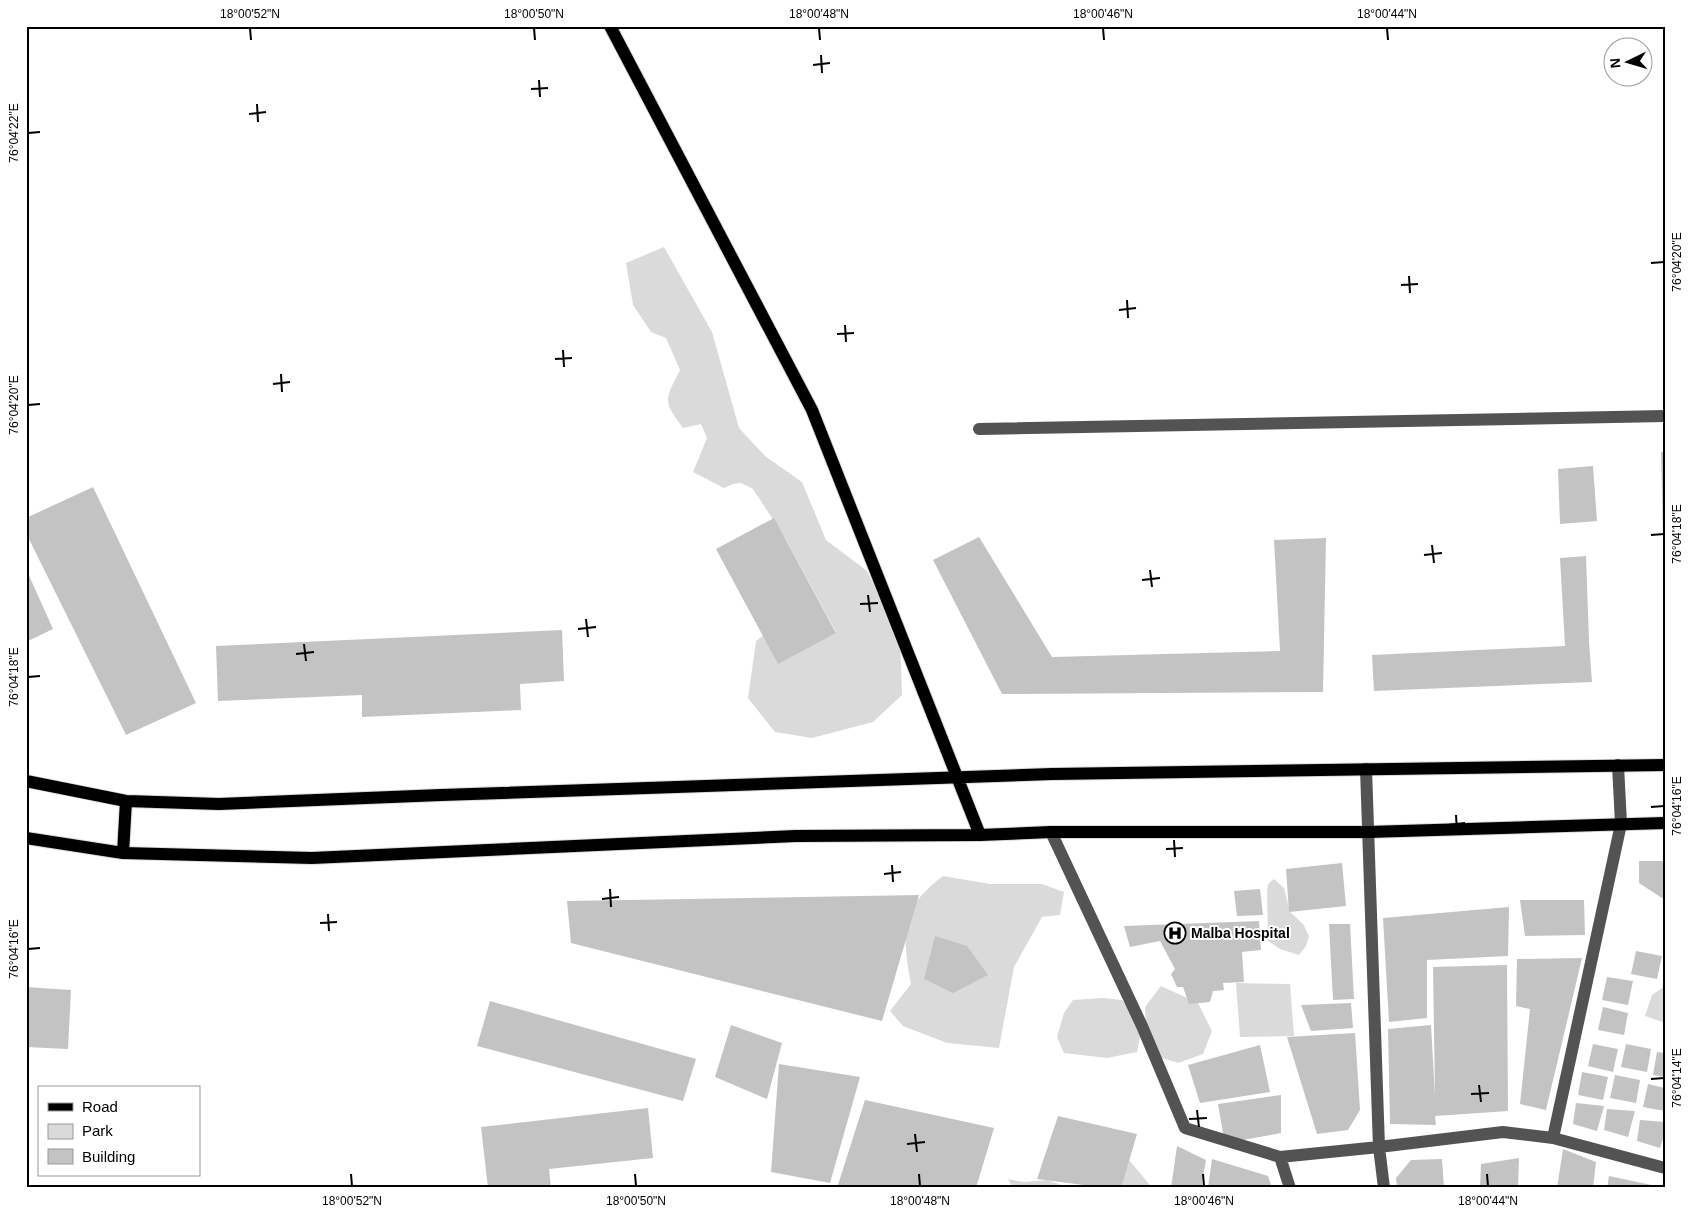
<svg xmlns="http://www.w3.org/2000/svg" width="1691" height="1214" viewBox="0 0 1691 1214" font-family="Arial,sans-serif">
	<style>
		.green { fill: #dadada }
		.building { fill: #c3c3c3 }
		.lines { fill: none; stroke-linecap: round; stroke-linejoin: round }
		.major-casing { stroke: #dbdbdb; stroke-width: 14 }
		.minor { stroke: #535353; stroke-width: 12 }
		.major { stroke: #000; stroke-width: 12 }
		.ticks { fill: none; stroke: #000; stroke-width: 2 }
		.labels { text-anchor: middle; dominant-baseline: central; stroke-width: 4; stroke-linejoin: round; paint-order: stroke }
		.poi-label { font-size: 14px; font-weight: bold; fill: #000; stroke: #fff; text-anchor: start }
		.neatline { fill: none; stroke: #000; stroke-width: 2 }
		.ticks-label { font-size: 12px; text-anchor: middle; fill: #000 }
	</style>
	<rect width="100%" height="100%" fill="#fff"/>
	<path class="green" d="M664,247L712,332L739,428L765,456L802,482L826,540L867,571L900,639L902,695L873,722L812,738L775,732L748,698L756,641L772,629L836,632L785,538L753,489L741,483L733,484L724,488L693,472L707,438L701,424L683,428C662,400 665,400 680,370L666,338L651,332L633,305L626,263Z
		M943,876L990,884H1042L1064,892L1060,915L1042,917L1014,967L999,1048L947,1043L903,1026L890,1011L911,984C907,963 902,934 909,914C913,902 933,883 943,876Z
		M1274,879L1284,888L1290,912L1303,924L1309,936L1306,946L1299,955L1280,949L1268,941L1267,891L1268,884Z
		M1236,983L1290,984L1294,1036L1240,1037Z
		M1161,986L1198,1003L1212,1031L1203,1054L1178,1063L1155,1056L1146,1026L1145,1007Z
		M1665,986V1023L1645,1016L1652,995Z
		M1103,998L1122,1000L1142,1026L1137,1052L1107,1058L1064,1053L1057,1037L1064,1013L1073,1000Z
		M1129,1160L1150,1185V1188H1118Z
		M1008,1179L1024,1182L1048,1180L1069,1188H1013Z"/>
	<path class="building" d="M1661,452H1665V538H1663Z
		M1593,466L1597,521L1560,524L1558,469Z
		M93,487L196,703L126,735L26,533V518Z
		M774,518L836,633L778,664L716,549Z
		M979,537L1052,657L1280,651L1274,540L1326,538L1323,692L1002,694L933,560Z
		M1586,556L1589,642L1592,682L1374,691L1372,655L1565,646L1560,558Z
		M26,569L53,629L26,642Z
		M562,630L564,681L520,684L521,710L362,717V695L218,701L216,646Z
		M1639,861H1665V900L1639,883Z
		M1342,863L1346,906L1289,912L1286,869Z
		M1260,889L1263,915L1237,916L1234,891Z
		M919,895L882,1021L571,943L567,901Z
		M1520,900H1584L1585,935L1525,936Z
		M1509,907L1508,956L1427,960V1018L1389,1022L1383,918Z
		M1259,921L1261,950L1242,952L1244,982L1223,983L1224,990L1213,991L1210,1002L1189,1004L1183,987H1177L1171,974L1175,969L1160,941L1130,947L1124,926Z
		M1329,924H1350L1354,999L1333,1000Z
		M935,936L967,946L988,975L953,993L924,979Z
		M1636,951L1662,956L1657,979L1631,974Z
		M1582,958L1546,1110L1520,1104L1530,1009L1516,1006L1517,959Z
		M1507,965L1508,1111L1435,1116L1436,1125L1390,1124L1388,1029L1431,1025L1435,1097L1433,967Z
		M1607,977L1633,981L1628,1005L1602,1000Z
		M26,987L71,990L68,1049L26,1047Z
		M490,1001L696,1059L683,1101L477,1046Z
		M1351,1003L1353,1028L1311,1031L1301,1005Z
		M1603,1007L1628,1013L1624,1035L1598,1030Z
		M731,1025L782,1043L767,1099L715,1077Z
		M1355,1033L1360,1110L1348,1130L1317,1134L1287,1037Z
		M1593,1044L1618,1049L1613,1072L1588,1066Z
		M1626,1044L1651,1049L1647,1072L1621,1067Z
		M1260,1045L1270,1092L1200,1103L1188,1065Z
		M1657,1052L1665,1053V1077L1653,1075Z
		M779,1064L860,1077L830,1183L771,1172Z
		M1582,1072L1608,1077L1603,1100L1578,1095Z
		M1615,1075L1640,1080L1636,1103L1610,1098Z
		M1648,1084L1665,1088V1111L1643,1107Z
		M1281,1095V1133L1237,1141L1223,1133L1218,1104Z
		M865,1100L994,1128L976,1188H837Z
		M1576,1103L1604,1106L1597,1131L1573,1124Z
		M648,1108L653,1158L549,1169L551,1188H488L481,1127Z
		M1607,1109L1635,1111L1628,1137L1604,1130Z
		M1058,1116L1137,1134L1121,1188H1107L1037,1179Z
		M1640,1120L1665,1122V1132L1660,1148L1637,1141Z
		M1177,1146L1206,1160L1202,1181L1203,1188H1171Z
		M1563,1149L1596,1162L1593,1188H1557Z
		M1519,1158L1518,1188H1480L1481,1164Z
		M1212,1159L1268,1176L1272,1188H1208Z
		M1442,1159L1444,1188H1397L1396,1178L1411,1160Z
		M1609,1176L1661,1187V1188H1607Z"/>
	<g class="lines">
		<g class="major-casing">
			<path id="major" d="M610,26L812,410L980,835
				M26,781L126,801L219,804L441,795L1052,774L1665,765
				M26,838L123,853L312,858L796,836L980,835L1051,832H1368L1665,823
				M123,853L126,801"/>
		</g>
		<path class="minor" d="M979,429L1665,416
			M1366,769L1379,1147L1503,1132L1553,1138L1621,824L1618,765
			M1051,832L1142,1026L1185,1128L1280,1157L1290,1188
			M1553,1138L1665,1168
			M1280,1157L1379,1147L1384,1188"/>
		<use href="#major" class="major"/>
	</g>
	<path class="ticks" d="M250,28L251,40M534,28L535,40M819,28L820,40M1103,28L1104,40M1387,28L1388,40M821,55L822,73M813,65L830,63M539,80L540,97M531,89L548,88M257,104L258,122M249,114L266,112M28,133L40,132M1651,263L1664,262M1409,276L1410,293M1401,285L1418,284M1127,300L1128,318M1119,310L1136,308M845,325L846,342M837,334L854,333M563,350L564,367M555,359L572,358M281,374L282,392M273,384L290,382M28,405L40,404M1651,535L1664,534M1432,545L1434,563M1424,555L1442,553M1150,570L1152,587M1142,580L1160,578M868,595L870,612M860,604L878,603M586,619L588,637M578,629L596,627M304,644L306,661M296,654L314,652M28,677L40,676M1651,807L1664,806M1456,815L1457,833M1448,825L1465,823M1174,840L1175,857M1166,849L1183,848M892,865L893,882M884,874L901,872M610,889L611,907M602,899L619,897M328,914L329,931M320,923L337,922M28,949L40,948M1651,1079L1664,1078M1479,1085L1481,1102M1471,1094L1489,1093M1197,1110L1199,1127M1189,1119L1207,1118M915,1134L917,1152M907,1144L925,1142M351,1174L352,1186M635,1174L636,1186M919,1174L920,1186M1203,1174L1204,1186M1487,1174L1488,1186"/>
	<defs>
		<g id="hospital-ring" transform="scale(1.125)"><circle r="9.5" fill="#fff" stroke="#000" stroke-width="1.5"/><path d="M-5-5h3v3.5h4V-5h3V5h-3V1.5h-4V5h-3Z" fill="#000"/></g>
	</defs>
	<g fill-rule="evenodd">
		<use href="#hospital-ring" x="1175" y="933"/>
	</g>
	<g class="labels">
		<g class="poi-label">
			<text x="1191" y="933">Malba Hospital</text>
		</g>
	</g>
	<rect width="1691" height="1214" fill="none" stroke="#ffffff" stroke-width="55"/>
	<rect x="38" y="1086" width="162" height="90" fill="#ffffff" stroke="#999999"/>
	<rect x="48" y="1103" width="25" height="8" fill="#000000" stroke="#999999"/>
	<text x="82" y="1112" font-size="15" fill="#000000">Road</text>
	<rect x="48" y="1124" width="25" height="15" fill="#dadada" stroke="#999999"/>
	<text x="82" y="1136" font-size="15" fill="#000000">Park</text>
	<rect x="48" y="1149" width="25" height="15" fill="#c3c3c3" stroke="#999999"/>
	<text x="82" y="1162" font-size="15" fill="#000000">Building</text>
	<g transform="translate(1628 62) rotate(265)"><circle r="24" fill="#ffffff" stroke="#999999"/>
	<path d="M0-4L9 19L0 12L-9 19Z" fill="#000000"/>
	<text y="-8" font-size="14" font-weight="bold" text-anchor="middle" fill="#000000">N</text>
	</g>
	<rect x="28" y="28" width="1636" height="1158" class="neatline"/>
	<g class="ticks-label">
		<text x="250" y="18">18°00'52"N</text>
		<text x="534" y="18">18°00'50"N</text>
		<text x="819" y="18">18°00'48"N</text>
		<text x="1103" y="18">18°00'46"N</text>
		<text x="1387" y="18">18°00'44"N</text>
		<text transform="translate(14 133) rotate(-90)" y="4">76°04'22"E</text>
		<text transform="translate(1677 262) rotate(-90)" y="4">76°04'20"E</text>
		<text transform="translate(14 405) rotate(-90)" y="4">76°04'20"E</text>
		<text transform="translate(1677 534) rotate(-90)" y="4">76°04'18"E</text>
		<text transform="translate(14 677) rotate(-90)" y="4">76°04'18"E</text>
		<text transform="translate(1677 806) rotate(-90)" y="4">76°04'16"E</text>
		<text transform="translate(14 949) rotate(-90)" y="4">76°04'16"E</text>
		<text transform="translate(1677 1078) rotate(-90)" y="4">76°04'14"E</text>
		<text x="352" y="1205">18°00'52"N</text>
		<text x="636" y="1205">18°00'50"N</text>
		<text x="920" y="1205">18°00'48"N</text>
		<text x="1204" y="1205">18°00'46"N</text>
		<text x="1488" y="1205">18°00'44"N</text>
	</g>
</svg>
